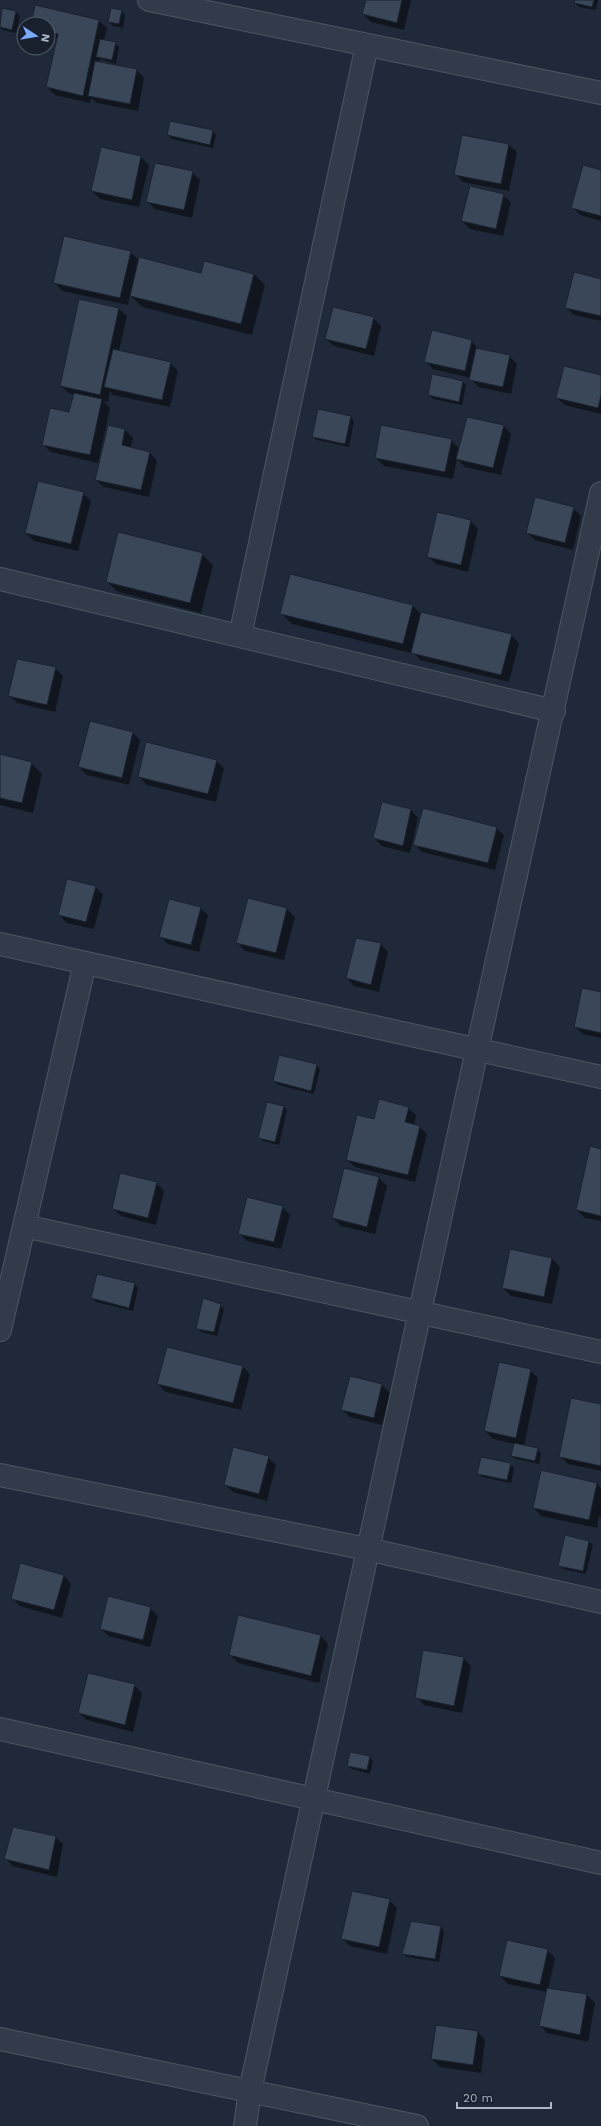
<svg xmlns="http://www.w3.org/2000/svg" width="601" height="2126" viewBox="0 0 601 2126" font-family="'Work Sans',sans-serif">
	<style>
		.shadow { fill: #0007 }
		.building { fill: #3a4759; stroke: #1a2230 }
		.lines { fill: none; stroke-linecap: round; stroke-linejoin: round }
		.minor-casing { stroke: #4d5664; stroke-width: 24 }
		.minor { stroke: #323b49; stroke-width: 22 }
	</style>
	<rect width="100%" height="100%" fill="#1f2939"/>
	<path class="shadow" d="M367,0H411L404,30L371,22L363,14Z
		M576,0H598L596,10L579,7L575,3Z
		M35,7L99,21L107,28L104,40L115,43L119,47L116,64L100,59L99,63L137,70L144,78L138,111L97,103L91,98L90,103L55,95L47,87L57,40L48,37V24H32Z
		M3,9L16,12L20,16L16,33L3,30L0,28Z
		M122,11L125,15L123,28L113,26L109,22Z
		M213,131L216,135L213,148L172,139L168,135Z
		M509,145L517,152L509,191L463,182L456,174Z
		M102,149L141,157L149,165L139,207L100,199L92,191Z
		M601,171V221L580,215L573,208Z
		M192,172L200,180L192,218L155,209L147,201Z
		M503,195L511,202L503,236L470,229L462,221Z
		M130,252L140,261L202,274H254L265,285L252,335L142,307L130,295L128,305L62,291L55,283Z
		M601,280V321L574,315L566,308Z
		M119,309L127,316L119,351L170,363L178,371L170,407L113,395L110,391L108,402L103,401L110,408L98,463L51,452L43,444L70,414L74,395L69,393L61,386Z
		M373,318L381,326L374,356L334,346L326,339Z
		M471,340L479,350L509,356L517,364L511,394L478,387L471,378L433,369L425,361Z
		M601,376V414L565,405L557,398Z
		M463,382L466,386L462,405L433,399L429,395Z
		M351,417L354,421L349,447L317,440L313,436Z
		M504,426L511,434L501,475L465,467L457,459L453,479L384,466L376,458L451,440L460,449Z
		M125,430L133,438L130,448L150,453L157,461L149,497L104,487L96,480Z
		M83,493L91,501L78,551L34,541L26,533Z
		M573,508L581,516L573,550L535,540L527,533Z
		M471,521L478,529L468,572L436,564L428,556Z
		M202,554L213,565L201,613L118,592L107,582Z
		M291,575L413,606L422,615L511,635L519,643L509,682L420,660L415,654L292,624L281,613Z
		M55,668L63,676L55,712L17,703L9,695Z
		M133,733L140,740L129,785L87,775L79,767Z
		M0,755L31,763L42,774L33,813L0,805Z
		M216,761L224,768L216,802L147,785L139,777Z
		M383,803L411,810L418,818L410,853L382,846L374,838Z
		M496,828L504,835L495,870L422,852L414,844Z
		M95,887L103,894L94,929L67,923L59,915Z
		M248,899L287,909L295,917L284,960L245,951L238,943Z
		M200,908L208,915L199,952L168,944L160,936Z
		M381,944L388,952L379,992L354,986L347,978Z
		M601,993V1038L583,1034L575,1027Z
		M316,1065L320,1069L314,1094L278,1085L274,1081Z
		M284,1107L287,1110L279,1145L263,1141L259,1137Z
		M408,1108L416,1115L414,1125L419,1127L427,1134L415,1182L355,1167L347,1160L375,1120Z
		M601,1150V1221L585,1218L577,1210Z
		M379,1178L387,1186L375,1234L341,1226L333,1218Z
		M156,1183L164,1191L156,1225L121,1216L113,1209Z
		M282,1207L290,1215L281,1249L247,1241L239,1233Z
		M511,1251L552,1259L560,1267L552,1304L511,1296L503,1288Z
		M135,1284L138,1288L133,1311L96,1302L92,1298Z
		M220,1305L224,1309L217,1336L201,1332L198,1328Z
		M242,1366L250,1374L241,1410L166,1392L158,1384Z
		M530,1370L538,1378L524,1446L537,1449L541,1453L539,1464L516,1459L512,1456L515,1444L493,1439L485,1431Z
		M351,1377L382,1385L390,1393L382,1425L350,1417L342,1410Z
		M601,1405V1471L568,1464L560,1456Z
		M268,1457L276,1465L267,1501L233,1492L225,1485Z
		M510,1464L514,1468L511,1483L482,1477L478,1473Z
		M597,1483L601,1488V1518L599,1516L597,1528L541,1516L534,1508Z
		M589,1542L593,1545L586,1574L563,1569L560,1565Z
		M64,1576L71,1584L62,1618L20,1606L12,1598Z
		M150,1608L158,1616L150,1647L109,1636L101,1629Z
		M321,1636L328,1644L319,1683L238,1663L230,1655Z
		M463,1658L471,1666L462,1713L424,1705L417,1697Z
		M134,1685L142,1693L133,1732L87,1720L79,1713Z
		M370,1757L373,1761L370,1774L352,1769L348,1765Z
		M55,1837L63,1844L57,1877L13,1866L5,1858Z
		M389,1900L397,1908L387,1954L350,1946L342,1938Z
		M441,1927L444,1931L439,1962L407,1957L403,1954Z
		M547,1950L555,1958L548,1990L587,1995L595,2003L588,2042L547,2033L540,2025L547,1992L508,1984L500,1976Z
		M478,2032L485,2040L481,2073L440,2067L432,2059Z"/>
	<path class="building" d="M366,0H402L397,23L362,14Z
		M575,0H594L592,7L574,3Z
		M35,5L99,20L83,96L46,87L58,34L48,32V24H31Z
		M2,8L16,11L12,30L0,27Z
		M111,8L122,10L119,24L108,22Z
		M100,39L116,42L112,60L96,57Z
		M95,61L137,69L130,104L88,96Z
		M170,121L213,130L210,145L167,135Z
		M462,135L509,144L501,184L454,175Z
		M101,147L141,156L132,200L91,191Z
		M155,163L193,171L184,210L146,202Z
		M583,165L601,170V216L571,208Z
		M470,186L504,194L496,229L461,221Z
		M64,236L131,251L120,298L53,283Z
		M139,257L201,273L204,261L254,274L241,324L130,296Z
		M574,272L601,279V316L565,308Z
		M79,299L119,308L100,395L60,386Z
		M333,307L374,317L366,349L325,339Z
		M432,330L472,340L465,371L424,362Z
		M476,348L510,355L503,387L469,380Z
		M113,349L171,362L162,400L104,387Z
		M564,366L601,375V395L598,408L556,398Z
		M432,374L463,381L459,402L428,395Z
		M74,393L102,399L90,455L42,445L50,408L69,412Z
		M318,409L351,416L345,444L312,437Z
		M467,417L504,425L493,468L456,459Z
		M108,425L125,429L122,445L150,452L141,490L95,480Z
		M381,425L452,439L445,472L375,458Z
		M38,481L84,492L71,544L25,533Z
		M535,497L574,507L565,543L526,533Z
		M437,512L471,520L461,565L427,557Z
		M118,532L203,553L190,603L106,582Z
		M290,574L413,605L403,644L280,614Z
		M421,612L512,634L501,675L411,653Z
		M17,659L56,667L47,705L8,696Z
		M90,721L133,732L122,778L78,767Z
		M146,742L217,760L208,794L138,777Z
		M0,754L32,762L22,803L0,798Z
		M382,802L411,809L403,846L373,838Z
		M423,808L497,827L488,863L413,845Z
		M67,879L96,886L86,922L58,915Z
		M248,898L287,908L276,953L236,943Z
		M169,899L201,907L191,945L159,937Z
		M356,938L381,943L371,985L346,978Z
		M582,988L601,992V1033L574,1027Z
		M279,1055L317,1064L311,1091L273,1081Z
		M379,1099L409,1107L405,1122L420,1126L408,1175L346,1160L357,1115L374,1119Z
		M267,1102L284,1106L275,1142L258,1138Z
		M590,1146L601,1149V1216L576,1210Z
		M344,1168L379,1177L367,1227L332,1218Z
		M120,1173L157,1182L148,1218L112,1209Z
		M247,1197L283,1206L274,1242L238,1234Z
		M510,1249L552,1258L544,1297L502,1288Z
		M97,1274L135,1283L129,1308L91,1298Z
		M203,1298L221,1304L214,1332L196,1329Z
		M167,1347L243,1366L233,1403L157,1384Z
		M499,1362L531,1369L516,1438L484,1431Z
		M350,1376L382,1384L374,1418L341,1410Z
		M571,1398L601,1404V1466L559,1457Z
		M514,1443L538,1448L535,1461L511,1456Z
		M233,1447L269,1456L259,1494L224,1485Z
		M481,1457L511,1463L507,1480L477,1474Z
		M541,1470L597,1483L589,1520L533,1508Z
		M565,1535L589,1541L583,1571L558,1566Z
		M20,1563L64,1575L54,1610L11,1599Z
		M108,1596L151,1607L143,1640L100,1629Z
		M238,1615L321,1635L311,1676L229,1655Z
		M423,1650L464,1657L454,1706L415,1698Z
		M88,1673L135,1684L125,1725L78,1713Z
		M350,1752L370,1756L367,1770L347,1766Z
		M13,1827L56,1836L49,1870L4,1859Z
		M352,1891L390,1899L379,1947L341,1939Z
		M411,1921L441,1926L435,1959L402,1954Z
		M507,1940L548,1949L540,1985L499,1976Z
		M547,1988L587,1994L580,2035L539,2026Z
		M436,2025L478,2031L473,2065L431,2059Z"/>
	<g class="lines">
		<g class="minor-casing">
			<path id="minor" d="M149,0L601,93
				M0,579L554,711
				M240,636L367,45
				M0,944L601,1077
				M24,1226L601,1352
				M0,1330L85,963
				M0,1475L367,1549L601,1602
				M0,1729L601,1863
				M0,2039L417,2126
				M245,2126L250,2091L477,1050L601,493"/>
		</g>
		<use href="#minor" class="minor"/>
	</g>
	<g transform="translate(36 36) rotate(102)"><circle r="19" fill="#18202e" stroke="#535c6b"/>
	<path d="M0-3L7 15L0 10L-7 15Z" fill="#78a9ff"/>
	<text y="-6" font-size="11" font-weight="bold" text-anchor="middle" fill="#acb6c6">N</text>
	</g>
	<path d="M457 2102v6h94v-6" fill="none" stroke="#acb6c6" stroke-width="2"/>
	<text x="463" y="2102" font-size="12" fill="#acb6c6" stroke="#18202e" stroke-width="3" paint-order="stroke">20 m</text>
</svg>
